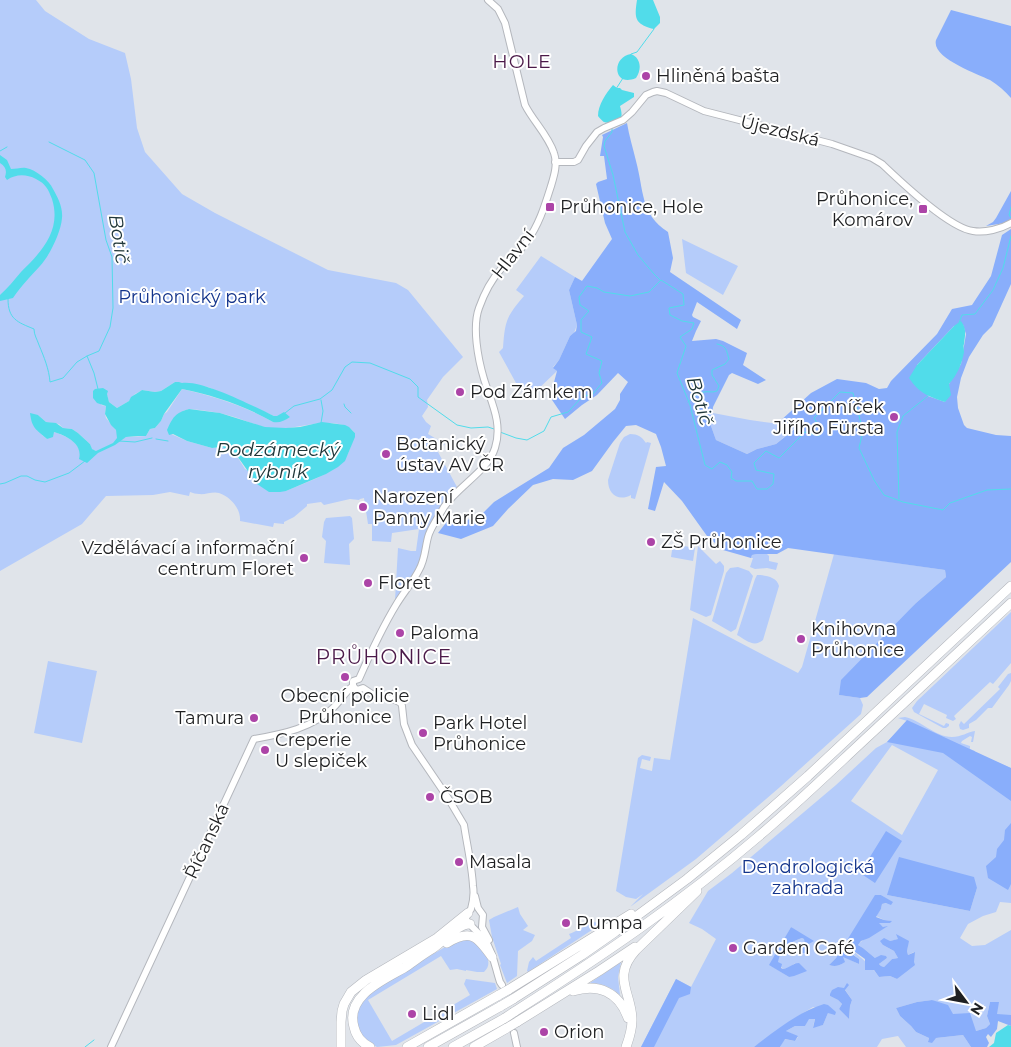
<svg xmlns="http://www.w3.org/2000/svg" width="1011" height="1047" viewBox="0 0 1011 1047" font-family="Montserrat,sans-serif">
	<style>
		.green { fill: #b5ccfa; fill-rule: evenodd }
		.forest { fill: #89aefb; fill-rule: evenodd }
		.water { fill: #51dcea }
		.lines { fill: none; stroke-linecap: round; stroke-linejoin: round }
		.stream { stroke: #51dcea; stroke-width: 1 }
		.minor-casing { stroke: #b4b7bd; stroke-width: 8 }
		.highway-casing { stroke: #b4b7bd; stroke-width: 10 }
		.minor { stroke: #fff; stroke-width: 6 }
		.highway { stroke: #fff; stroke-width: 9 }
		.highway-bridge-casing { stroke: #b4b7bd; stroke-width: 10; stroke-linecap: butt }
		.highway-bridge { stroke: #fff; stroke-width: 9 }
		.poi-dot { fill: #ac44a7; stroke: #fff; stroke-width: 2 }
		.labels { text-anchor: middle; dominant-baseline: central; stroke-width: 4; stroke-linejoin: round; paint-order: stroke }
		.poi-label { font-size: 18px; fill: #1f2022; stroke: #fff; text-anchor: start }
		.street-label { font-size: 18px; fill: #1f2022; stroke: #fff }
		.park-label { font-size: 18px; fill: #13348b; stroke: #fff }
		.neighbourhood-label { font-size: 19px; letter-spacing: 1px; fill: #4b1a49; stroke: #fff }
		.water-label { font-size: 19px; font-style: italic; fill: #20373a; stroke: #fff }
		.quarter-label { font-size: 20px; letter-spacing: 1px; fill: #4b1a49; stroke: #fff }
	</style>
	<rect width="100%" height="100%" fill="#e0e4ea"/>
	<path class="green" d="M0,0H36L45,11L89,39L125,53L131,79L137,128L145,152L182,194L215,213L328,270L396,283L408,290L463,357L443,377L427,400L428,407L422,416L426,422L431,426L428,434L445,444L438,452L457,487L434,518L426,533L423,553L416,571L395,600L398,548L411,551H416L419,529L392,533L391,542L372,541V524H368L364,498L360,499L359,500L350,499L324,505L321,502L307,504V506L294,517L284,522V524L274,523L273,527L240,521C241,509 231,497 219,493C213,491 205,495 199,494C196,494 193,493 190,492L189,496L170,492L153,495L106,496L82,524L0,571ZM175,382L208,387L274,416H277L273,422C245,406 213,396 182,389L167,412L164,414L161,421L155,428L150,429L146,436L126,437L120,440L116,430L106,418L105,414L106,406L101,405L107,395L109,402L117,408L129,401L135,394L139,392L142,390L155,392L161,391ZM189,409C204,410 217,412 231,416C248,421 263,429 280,429C301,428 339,414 355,433C353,440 348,457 343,462C329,475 304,483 286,491L245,469L235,453L222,447L212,448L187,441L171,434L183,411ZM38,415L46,422L59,424L63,428L72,429L78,433L90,444L91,449L96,451L85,461L80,459C83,444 67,436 54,432L47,439L42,435Z
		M682,239L738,266L723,295L686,273Z
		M541,256L575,277L569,290L577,325L574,333L570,336L559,360L553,367L557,371L533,394L523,392L516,383L499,352L503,348C505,321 506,317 524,296L516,290Z
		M713,413L750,420L772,423L779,422L797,426L776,444L757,449L747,454L716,440L711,426Z
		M630,434C638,434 642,437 646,443L647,442L651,443L635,499L631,498V495C618,502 608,494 608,480L620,443L624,437Z
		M350,516L352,518L354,539L349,544L350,565L324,563L326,541L322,537L324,522L326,518Z
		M673,544L695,548L693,561L671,557Z
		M698,546L716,564L720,561L724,566V571L711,615L706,617L690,610Z
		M757,554H767L769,556V561L778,563L776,570L767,568L755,569L750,567L753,558H751L752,555Z
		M834,554L945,570L946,577L916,603L839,695L860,698L863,705L861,714L780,787L696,859L630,907L643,894L636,899L626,897L616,891L638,758L642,755L651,757L650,761L642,759L640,768L652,771L654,758L670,760L693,618L798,673L802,667Z
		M738,567L749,571L753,576L736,629L731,632L712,621L726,573L730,568Z
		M757,575C765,575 777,577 779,586L763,640C754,648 746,640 737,635L755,579Z
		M1011,612V663L993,684L990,682L954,716L956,719L953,721L946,718L947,715L924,704L919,714L944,726L946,723L949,724V726L946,728H943L914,712L912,708L917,701Z
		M48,661L97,671L82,743L34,733Z
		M1011,673V681L1009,685L992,708H988L976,720L969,724V728L963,730L960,729L959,725L961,721L964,724L1000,689L998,687L1008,674Z
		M905,717C921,720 935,737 952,737C961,737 968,732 975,731L973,742H971L972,737L970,736L962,741L961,743L970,746V749L975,751V753L1011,768V903L1000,902L996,912L983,916L968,924L960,938L972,946L985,945L1011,930V1015H997L990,1002L987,1016L990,1024L986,1028L976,1031L932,1000L917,1002L896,1008L900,1016L911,1026L916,1032L929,1038L928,1041L936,1038L963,1035L971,1047H906L898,1036L882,1039L877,1047H780L784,1039L795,1041L798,1037L786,1031L795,1026H805L808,1019L815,1018L813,1027L823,1025L828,1013L836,1012L813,1007L795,1018L754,1047H641L676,979L691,987L716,939L702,929L689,923L708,891L732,873L836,785L876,748L887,742L907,721L898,718ZM892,745L938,770L902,835L851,801ZM977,888L970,911L887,895ZM881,895L892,902L882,904L881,909L876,916L884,920L891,921L878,923L883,927H886C879,930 861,940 858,945L863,948L875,958H887L879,964L881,966L884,967L892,959L898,958L894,951L883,945L890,941L899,939L897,936L908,943L907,951L908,955L914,952V962L905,972L897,979L890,976L879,977C871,965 862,959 851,949L849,951L859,959V964L842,956L844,962C839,966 835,967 829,965L836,958L860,921ZM791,927L810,944L804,947V939L802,938C787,944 782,946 777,962L783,969L789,968L795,963L789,977L770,965ZM844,988L852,1000L850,1006L849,1019L839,1009L842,1004L838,1000L830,996Z
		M518,907L520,914L528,926L523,930L535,935L532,941L518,951L517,976L507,983L500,965L501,964L492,937L489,920L494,917Z
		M594,922L601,924L528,972L527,971L529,962L533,957L536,961L571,938L569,934C578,931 585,924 594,922Z
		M464,938L476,941L489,959L488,960C489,965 488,968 484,972H477L466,970V971L457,969L450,970L441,956L368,1000L392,1041L470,995L464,984L466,979L495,983L497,989L396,1045L377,1047L366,1041L356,1026L357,1009L371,992L428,957L457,940Z
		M621,962L618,977L620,995C611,987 602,983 590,983Z"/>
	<path class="forest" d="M951,10L1011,26V98C1005,91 998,85 990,80C978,74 931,58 936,40Z
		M627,123C629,136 633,148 636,161C644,190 640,214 668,232L673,258L670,272L741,320L737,329L697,302L692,315L693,317L701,321L696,331L692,341L716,339L723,341L747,353L743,365L766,380L758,384L732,373L729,375L713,407L711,426L716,440L747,454L757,449L776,444L797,427L779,422L811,393L837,379L866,383L879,389L887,388L891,381L937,334L952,309L972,305L991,276L1002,235L1011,229V284L992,326L983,335L969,357L961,378L957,397L958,408L964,425L967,428L996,435L1011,436V562L867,697L860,698L839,695L841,680L916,603L946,577L945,570L788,548L777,554H757L752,555L751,558L723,550L707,536L682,501L664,482L655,511L648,509L656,467L666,466L661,447L656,434L636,425L626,426L613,442L592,471L573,480L553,479L533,485L508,509L493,526L461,539L438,533L449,519L467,520L480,516L494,502L549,468L563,448L584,435L615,409L620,400V394L628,382L618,373L597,395L582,405L565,419L550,397L557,371L553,368L559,360L570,336L576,331L577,325L569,290L575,277L582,281L612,239L605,223L596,184L598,182L607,179L604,156H600L603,137L602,135ZM963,325L966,334L961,364L949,384L945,402L928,396L917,365L954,326Z
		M1011,191V219L1005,223L986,226L993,222L996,218Z
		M907,720L1011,768V801L943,753L887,742Z
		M1011,823V884L1008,890L988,878L986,866L996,857L997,849L1004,840L1005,830Z
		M886,831L902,841L875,883L860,873Z
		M899,857L974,877L977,888L970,911L887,895Z
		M875,895H881L893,902L891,905L886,903L882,904L881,909L876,917L884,920L892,921L890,923H879L883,927L888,926L869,938L861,941L858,945L863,948L875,958L881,955L886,956L887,958L879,964L881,966L884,967L892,959L898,958L894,951L883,945L880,941L884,938L890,941L898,939L896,934L909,941L907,951L908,955L915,952L914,962L915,965L897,979L890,976L879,977L874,970H865V959L851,949L849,952L859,959V964L843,957L845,962C839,966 835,967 829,965L836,958Z
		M791,927L814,941L807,945L805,953H801L800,950C804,947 805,944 804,939L802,938C787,944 782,946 778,962L782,964L781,968L783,969C789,968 793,963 799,963L807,971L794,976L789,977L769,965Z
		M676,979L691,987L690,994L679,998L654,1047H641Z
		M847,983L849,985L845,990L852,1000L850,1006L849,1019L839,1009L842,1004L838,1000L830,996V994L832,990L838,987L844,988Z
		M932,1000L948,1005L953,1014L970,1013L976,1031L986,1028L990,1024L987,1016L990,1002H999L997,1014L1011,1015V1026L998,1021L997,1029L991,1037L988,1034L986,1037L989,1043L987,1047H971L963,1035L936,1038L932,1043L928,1042L929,1038L916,1032L911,1026L900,1016L896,1008L917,1002Z
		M824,1004L828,1005L836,1012L835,1015L828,1013L823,1025L813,1028L815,1019H809L805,1026H795L786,1031L798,1036L795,1041L785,1039L780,1047H754C775,1031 798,1012 824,1004Z"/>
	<path class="water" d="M637,0H653L660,17V23L654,29C635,24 634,19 637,0Z
		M631,54C641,58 642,69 636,78C613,88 611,57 631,54Z
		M613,85L617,88H620L622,90L634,93V97L620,106C621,110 623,116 620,119C617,122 608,124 604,122C603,122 598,116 598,116C598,105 606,93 613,85Z
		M0,155L7,160L11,169C16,169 22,167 26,168C36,170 49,180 53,189C58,198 63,207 62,218C61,232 50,255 40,266C30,277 22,285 13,298L0,301V295C8,288 14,280 21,272C41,252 62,231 52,199C48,189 46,184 36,179C26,174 16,174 7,180L5,177C7,171 6,167 0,163Z
		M961,321C967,329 965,335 964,344C963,346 964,349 964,352C962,364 957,375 949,384L951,395L945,402C928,396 920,394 909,378L917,365L954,326Z
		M175,382H179L182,383C203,380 253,406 274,416H277L284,412L290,417C284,421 280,423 273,422C245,406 213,395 182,389L164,414L161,421L155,428L150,429L146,436H138L126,437L115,445L98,453L87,463L79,459C83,444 67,436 54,432L53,437L47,439C36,429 32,429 30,413L38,415L46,422L56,423L63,428L72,429L78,433L90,444L92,449L96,451L113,443L117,438L116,430L111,425L105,414L106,406L97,403L93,398V391L95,389L103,388L108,391L107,394L109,402L117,408L129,401L131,397L139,392L142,390L155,392L161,391Z
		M189,409L220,413L265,427L286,428L300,427L322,422L345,425L349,427L355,433V437L345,461L338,467L326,474L286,491L280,492H269L257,484L235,453L222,447L212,448L187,441L173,434L169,435L167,430C173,417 175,413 189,409Z
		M1008,1025L1011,1026V1047H989L994,1043L996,1033Z"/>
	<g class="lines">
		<path class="stream" d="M630,55L631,54L637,52L654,29L653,27
			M616,89L623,78
			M612,128V132L605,141L604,146L613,175L625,232L638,255L654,274L660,280
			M49,142L85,160L94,173L106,240L112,257L113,308L110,327L99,351L87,356
			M0,151L7,147
			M1011,207L1009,215L1011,218
			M8,299C8,319 17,322 34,329C34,335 37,339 39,345C44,357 49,369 50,382L63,378L77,362L87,356L94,373L98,389
			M959,323L962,315L975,314L993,290L1003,268L1011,236
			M321,400L323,411L321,423
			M688,402C693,398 698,393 704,392C708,391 712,393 717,391L719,386L712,375V370L725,364L729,359C726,350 727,346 717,344
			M344,404L345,407L351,413
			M285,413L294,406L320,399L332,390L345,367L352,362L370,363L410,379L418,387V397L457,425L471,428L488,427L494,429
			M500,432L516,438L527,440L544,431L551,417L568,412L583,396L592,395L602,383L599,373L602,361L586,354L592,337L581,332V320L589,311L580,305L579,297L587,286L597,288L604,292L630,296L649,292L661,280L683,294L684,305L669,308L670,315L682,321L694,323L692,329L680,337L686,346L677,373L690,405L705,465L712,469L720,462L727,465L732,472L731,478L736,481H752L757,489H767L773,484L774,474L756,470L754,463L766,451L779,458L805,432L819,436L820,428L814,418L840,392L853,393L863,431L859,448L874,480L884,495L903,502L943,510L950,503L987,490L1011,489
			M156,439L168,441
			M119,441L135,442L152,438
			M0,484L5,483L21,476H27L35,480L45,482L69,473L85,461
			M899,499L897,432L903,416L928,396
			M85,1047L94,1040"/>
		<g class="minor-casing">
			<path id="minor" d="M555,162H574L578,160L586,146L597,132L604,128L623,120L632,112L646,95L653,92L657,91L666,93L704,111L832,144L872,158L882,164C901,182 949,228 973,231C985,233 1001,229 1011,223
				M353,686V681L359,679C370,654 382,628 396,605C403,593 413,582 419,570C426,558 425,545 429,534C433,524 439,516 444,507C458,486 488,471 495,448C503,423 491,402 484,379C478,359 472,327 479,308C484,294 491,280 501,269C510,260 520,252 527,241C539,225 545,205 551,186C554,176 558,164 554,153C548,135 533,121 525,105L505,23L498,9L488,0
				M353,686L357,690L363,688L372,694L395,700L401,703L402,706L404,724L412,745L448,798L464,825C467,845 472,866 473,886C474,892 473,902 471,909C469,912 466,914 466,919C467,923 480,934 484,939C493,951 495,967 500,982L502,985
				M475,896L478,908L483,915L482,927L489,940
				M514,1033L517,1047
				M111,1047L254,739C283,734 313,728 334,707C341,700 345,692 353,686"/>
		</g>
		<g class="highway-casing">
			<path id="highway" d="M447,943C471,928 478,937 492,957
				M508,990L631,914
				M573,991C598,983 619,992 628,1018
				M513,999L582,955L615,932L687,879L741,835L808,776L1011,586
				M514,1012C599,958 682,902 759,836C799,802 837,765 876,729C921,687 966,645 1011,603
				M517,1022L599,971L635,947
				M341,1047V1022L342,1011L344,1004L351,992L366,980L437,938L468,913
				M370,1047C362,1043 356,1036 354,1027C345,996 383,980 404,968C413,962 422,955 432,949C443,942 458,923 470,924
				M407,1047L499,995
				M428,1047L501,1006
				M453,1047L505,1018
				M474,1047L507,1028
				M626,1047C629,1039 632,1029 632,1020C632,993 611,977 636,950L697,891"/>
		</g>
		<use href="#minor" class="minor"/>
		<use href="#highway" class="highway"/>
		<g class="highway-bridge-casing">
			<path id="highway-bridge" d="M499,995L508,990
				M501,1006L513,999
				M505,1018L514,1012
				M507,1028L517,1022"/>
		</g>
		<use href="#highway-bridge" class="highway-bridge"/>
	</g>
	<g class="poi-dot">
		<circle cx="646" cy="76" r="5"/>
		<rect x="545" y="202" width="10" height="10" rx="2.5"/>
		<rect x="918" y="204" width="10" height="10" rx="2.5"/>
		<circle cx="460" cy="392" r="5"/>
		<circle cx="894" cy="417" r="5"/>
		<circle cx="386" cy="454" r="5"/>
		<circle cx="363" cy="507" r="5"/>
		<circle cx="651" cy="542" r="5"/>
		<circle cx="304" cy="558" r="5"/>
		<circle cx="368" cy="583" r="5"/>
		<circle cx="400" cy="633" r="5"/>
		<circle cx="801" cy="639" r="5"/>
		<circle cx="345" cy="677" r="5"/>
		<circle cx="254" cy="718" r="5"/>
		<circle cx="423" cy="733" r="5"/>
		<circle cx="265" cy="750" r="5"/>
		<circle cx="430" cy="797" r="5"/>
		<circle cx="459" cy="862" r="5"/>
		<circle cx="566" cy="923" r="5"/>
		<circle cx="733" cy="948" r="5"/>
		<circle cx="412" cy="1014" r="5"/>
		<circle cx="544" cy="1032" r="5"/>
	</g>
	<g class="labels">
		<g class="poi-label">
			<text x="656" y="76">Hliněná bašta</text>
			<text x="913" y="199" text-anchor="end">Průhonice,<tspan x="913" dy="21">Komárov</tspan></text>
			<text x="560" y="207">Průhonice, Hole</text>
			<text x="470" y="392">Pod Zámkem</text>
			<text x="884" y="407" text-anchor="end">Pomníček<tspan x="884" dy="21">Jiřího Fürsta</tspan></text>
			<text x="396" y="444">Botanický<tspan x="396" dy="21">ústav AV ČR</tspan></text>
			<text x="373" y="497">Narození<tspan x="373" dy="21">Panny Marie</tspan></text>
			<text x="661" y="542">ZŠ Průhonice</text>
			<text x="294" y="548" text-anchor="end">Vzdělávací a informační<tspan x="294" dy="21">centrum Floret</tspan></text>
			<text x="378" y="583">Floret</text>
			<text x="811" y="629">Knihovna<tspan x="811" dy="21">Průhonice</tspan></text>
			<text x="410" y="633">Paloma</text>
			<text x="345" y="696" text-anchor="middle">Obecní policie<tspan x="345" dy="21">Průhonice</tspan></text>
			<text x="244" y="718" text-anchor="end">Tamura</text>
			<text x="433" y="723">Park Hotel<tspan x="433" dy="21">Průhonice</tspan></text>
			<text x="275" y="740">Creperie<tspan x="275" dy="21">U slepiček</tspan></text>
			<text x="440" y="797">ČSOB</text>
			<text x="469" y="862">Masala</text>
			<text x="576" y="923">Pumpa</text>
			<text x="743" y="948">Garden Café</text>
			<text x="422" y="1014">Lidl</text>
			<text x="554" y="1032">Orion</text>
		</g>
		<g class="street-label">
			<text transform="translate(780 131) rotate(14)">Újezdská</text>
			<text transform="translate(513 254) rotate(-52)">Hlavní</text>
			<text transform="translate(207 841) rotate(-65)">Říčanská</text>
		</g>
		<g class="park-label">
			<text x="192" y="297">Průhonický park</text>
			<text x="808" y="867">Dendrologická<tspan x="808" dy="21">zahrada</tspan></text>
		</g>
		<g class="neighbourhood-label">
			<text x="522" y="61">HOLE</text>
		</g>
		<g class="water-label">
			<text transform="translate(119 239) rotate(81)">Botič</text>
			<text transform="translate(700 401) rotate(73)">Botič</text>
			<text x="278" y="449">Podzámecký<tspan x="278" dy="22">rybník</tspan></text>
		</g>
		<g class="quarter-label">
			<text x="384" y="657">PRŮHONICE</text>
		</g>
	</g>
	<g transform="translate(966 1002) rotate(122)" stroke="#ffffff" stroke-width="4" paint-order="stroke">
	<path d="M0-4L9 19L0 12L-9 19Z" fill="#1f2022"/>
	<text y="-8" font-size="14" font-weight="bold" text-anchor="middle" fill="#1f2022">N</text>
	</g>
</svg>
